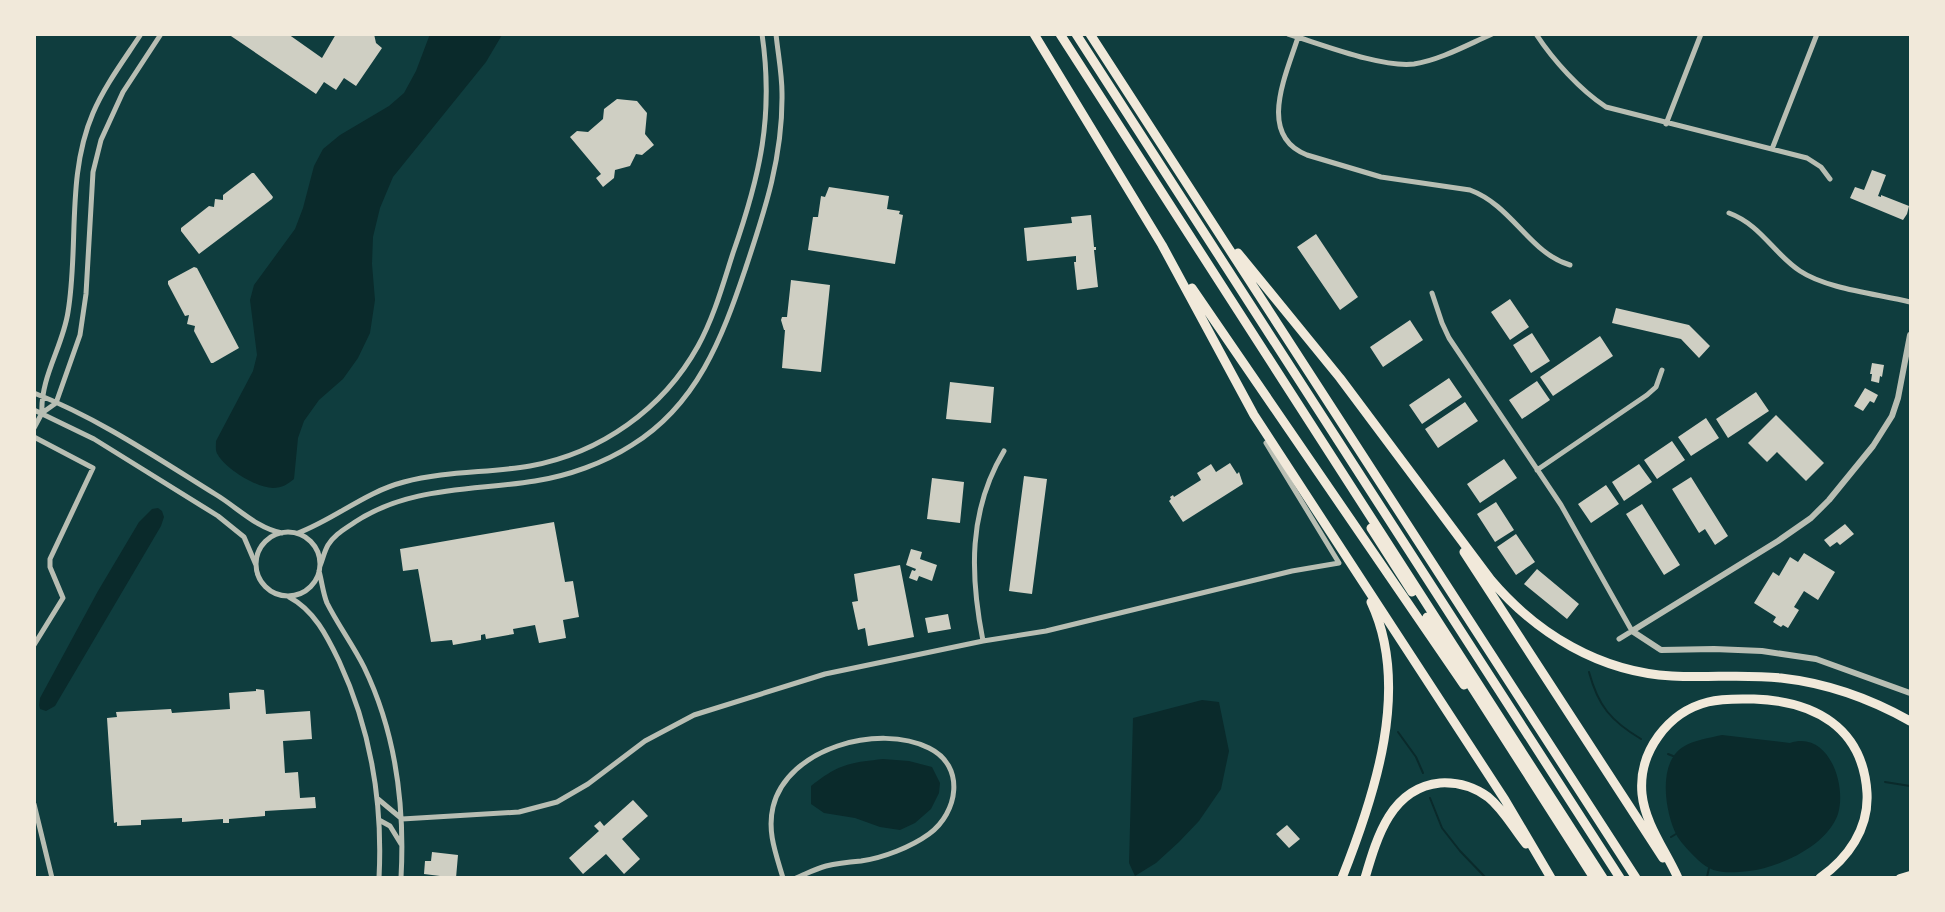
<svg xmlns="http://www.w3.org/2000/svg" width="1945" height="912" viewBox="0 0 1945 912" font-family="Bitter,serif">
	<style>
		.water { fill: #0a2a2b }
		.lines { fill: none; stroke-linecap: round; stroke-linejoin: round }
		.stream { stroke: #0a2a2b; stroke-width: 2 }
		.building { fill: #cfcfc3 }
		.minor { stroke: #b8beb3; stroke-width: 5 }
		.tertiary { stroke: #b8beb3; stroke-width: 6 }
		.primary { stroke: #f1e9da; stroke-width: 8 }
		.motorway { stroke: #f1e9da; stroke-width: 9 }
	</style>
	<rect width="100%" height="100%" fill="#0f3d3e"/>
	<path class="water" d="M430,34L502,35L486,62L393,177L380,208L373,237L372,264L375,300L370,333L358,358L343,379L319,400L304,421L298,438L294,479C288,484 282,488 273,488C257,488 226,469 218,455C215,451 216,446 216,441L253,371L257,355L250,300L254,285L295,229L303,208L314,166L323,149L340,135L389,106L404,93L416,71Z
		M158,508L162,511L164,517L161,526L55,706L46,711L40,709L39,705L40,698L98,591L139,522L152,509Z
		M1202,700L1219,702L1229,751L1221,789L1199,821L1179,842L1156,863L1135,876L1129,863L1133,718Z
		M1722,735L1790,743C1828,730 1847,784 1838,814C1827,846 1780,867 1749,871C1730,873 1713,875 1698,860C1691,853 1682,844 1677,836C1665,813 1657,763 1683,747C1694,740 1709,738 1722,735Z
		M883,759L909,761L932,767L940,783L939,793L931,809L915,823L900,830L880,827L855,818L824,813L811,804V786C839,764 848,763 883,759Z"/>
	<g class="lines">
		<path class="stream" d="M1589,672C1598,706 1611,721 1641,739
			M1398,732L1416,757L1423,773
			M1668,754L1673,756
			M1885,782L1910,786
			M1430,798L1442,828L1460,851L1486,878
			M1671,837L1676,834
			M1707,877L1709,868"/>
	</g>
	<path class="building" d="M228,34H288L322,58L336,34H374L376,43L382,48L356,86L344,78L336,90L324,82L316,94Z
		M617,99L637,101L647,113L645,134L654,145L642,155L636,154L630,166L615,170L614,178L603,187L596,178L601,174L570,137L577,131L588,132L603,119L604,109Z
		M1872,170L1886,175L1878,196L1881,197V195L1909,206L1907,214L1903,220L1850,198L1855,187L1864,190Z
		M252,173H254L273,197L272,199L199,254L181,231V228L209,206L214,207L215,199L223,200V195Z
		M829,187L889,196L887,209L900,211L899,214L903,215L895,264L808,250L813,217H818L821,196L825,197Z
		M1091,215L1094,247H1096V250H1094L1098,287L1077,290L1074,262H1076V256L1027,261L1024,228L1072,223L1071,217Z
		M1316,234L1358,297L1340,310L1297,247Z
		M194,267L197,268L239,348L213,363H211L194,331L195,326L187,324L189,315L185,316L168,284V281Z
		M791,280L830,285L821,372L782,368L785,330H784L781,320L782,317H787Z
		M1510,299L1529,327L1510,340L1491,312Z
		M1616,308L1689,325L1710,346L1699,358L1681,339L1612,323Z
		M1410,320L1423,340L1383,367L1370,347Z
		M1532,333L1550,361L1531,373L1513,345Z
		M1600,336L1613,356L1553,396L1540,377Z
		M1872,363L1884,365L1882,377L1880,376L1879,383L1871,381L1872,374H1870Z
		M1449,378L1462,397L1422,424L1409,405Z
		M1537,381L1550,400L1522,419L1509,400Z
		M950,382L994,387L991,423L946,419Z
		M1865,388L1878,395L1874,403L1870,401L1863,411L1854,406Z
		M1756,392L1769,411L1728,438L1716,419Z
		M1465,402L1478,421L1438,448L1425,429Z
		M1776,415L1824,463L1806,481L1777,452L1767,462L1748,443Z
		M1706,418L1719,438L1691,456L1678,437Z
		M1672,441L1685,460L1657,479L1644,460Z
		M1504,459L1517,478L1480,503L1467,484Z
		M1230,463L1237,474L1239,472L1243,484L1183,522L1169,501L1171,499L1170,497L1173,495L1174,497L1201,480L1197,473L1211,464L1216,472Z
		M1639,464L1652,482L1624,501L1612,482Z
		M1024,476L1047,479L1032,594L1009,591Z
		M1691,477L1728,536L1715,545L1705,529L1699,533L1672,489Z
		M932,478L964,482L960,523L927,519Z
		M1606,485L1619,504L1591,523L1578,504Z
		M1496,502L1514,530L1495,542L1477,514Z
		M1642,504L1680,565L1664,575L1626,514Z
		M554,522L565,582L573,581L579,617L563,620L566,638L539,643L535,625L513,629L514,634L486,639L485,634L481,635V640L453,645L452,640L431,642L418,569L403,571L400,549Z
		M1845,524L1854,534L1840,545L1837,542L1830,547L1824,540Z
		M1516,534L1535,562L1516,575L1497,547Z
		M911,549L922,552L920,559L937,565L932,581L919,576L917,581L909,578L912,570L915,571L916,569L906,565Z
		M1804,553L1835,572L1818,600L1804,591L1794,607L1799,610L1788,628L1783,625L1781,627L1773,622L1776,617L1754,603L1773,572L1779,576L1790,557L1798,562Z
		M900,565L914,637L868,646L865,628L858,630L852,602L858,601L854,574Z
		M1537,569L1579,604L1567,619L1524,584Z
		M948,614L951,629L928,633L925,618Z
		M256,689L264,690L266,714L310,711L312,739L283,741L285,773L298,772L300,798L315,797L316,808L265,811V816L229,819V823H223V819L182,822V818L141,820V825L117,826V822L114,823L107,718L117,717L116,712L171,709L172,713L230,709L229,693L256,691Z
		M633,800L648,816L622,839L640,859L624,874L606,854L583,874L569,858L599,831L594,826L600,821L604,826Z
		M1287,825L1300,839L1289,848L1276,834Z
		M432,852L458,855L456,878L424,874L425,861H431Z"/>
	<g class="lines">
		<path class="minor" d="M141,34C124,60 105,85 93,113C66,176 79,246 68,312C63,346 40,378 42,413L56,403L80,335L86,294L93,172L101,140L123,92L161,34
			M1288,34C1321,44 1382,68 1414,64C1440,60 1467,45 1492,34
			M1299,34C1288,71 1255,135 1307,155L1381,177L1470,190C1513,206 1529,253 1570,265
			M1536,34C1553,60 1580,90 1606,107L1807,158L1821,167L1830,179
			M1666,124L1701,34
			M1772,149L1817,34
			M1729,213C1761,225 1773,253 1800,271C1827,289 1878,294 1910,302
			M1432,293L1442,323L1449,338L1561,505L1632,631L1619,639
			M34,393C98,418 157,458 215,494C237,507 256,528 282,533
			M34,410L94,439L218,516L244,537L256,565
			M34,428L42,413
			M34,437L93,468L50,559V567L63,598L34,645
			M1537,470L1647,395L1656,387L1662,370
			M256 564a32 32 0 1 1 64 0a32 32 0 1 1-64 0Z
			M298,533C335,519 365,492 404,482C445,471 488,473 530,466C601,453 663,409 698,346C714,317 723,284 733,253C760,176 774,116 762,34
			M320,566C323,559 324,552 328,545C335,534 345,529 355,522C410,486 473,491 535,481C568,476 604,463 632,445C697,405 722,338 745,270C765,210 783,157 782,93C782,74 778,54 776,34
			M319,571C322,582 323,593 327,603C338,625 353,645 364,667C396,733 405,805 401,878
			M289,597C314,610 327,636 339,661C371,730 383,802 379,878
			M983,641C970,575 968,511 1004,451
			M378,799L402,819L519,812L557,802L588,784L645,741L694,715L825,674L983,641L1046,631L1292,571L1339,563L1266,443
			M34,804L52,878
			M379,820L390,826L401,844
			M783,878C776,854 767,832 773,807C787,748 879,723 929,748C966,766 958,813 929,834C911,847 883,858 861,861C849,862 838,863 826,866C815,869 806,874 796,878"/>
		<path class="tertiary" d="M1910,335L1898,398L1892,416L1873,446L1829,500L1811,518L1778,541L1632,631L1661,650L1714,649L1762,651L1816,659L1910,693"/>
		<path class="primary" d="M1900,878L1910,875"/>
		<path class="motorway" d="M1034,34L1162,245L1254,415L1505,800L1551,878
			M1060,34L1603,878
			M1076,34L1620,878
			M1090,34L1636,878
			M1238,253L1340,378L1491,580C1537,634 1600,672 1672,676C1708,678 1745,674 1781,678C1826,683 1871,699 1910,721
			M1192,288L1464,685
			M1371,528L1412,592
			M1464,552L1663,858
			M1427,617L1594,878
			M1342,878C1375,795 1411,687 1371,602
			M1365,878C1377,837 1391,788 1440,783C1457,782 1474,787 1488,797C1504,810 1513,828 1526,844
			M1678,878C1666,851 1645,824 1642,794C1638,752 1668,712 1708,702C1723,698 1739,699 1754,699C1814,701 1863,727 1867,793C1869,829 1848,858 1820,878"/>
	</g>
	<rect width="1945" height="912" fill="none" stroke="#f1e9da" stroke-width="72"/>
</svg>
